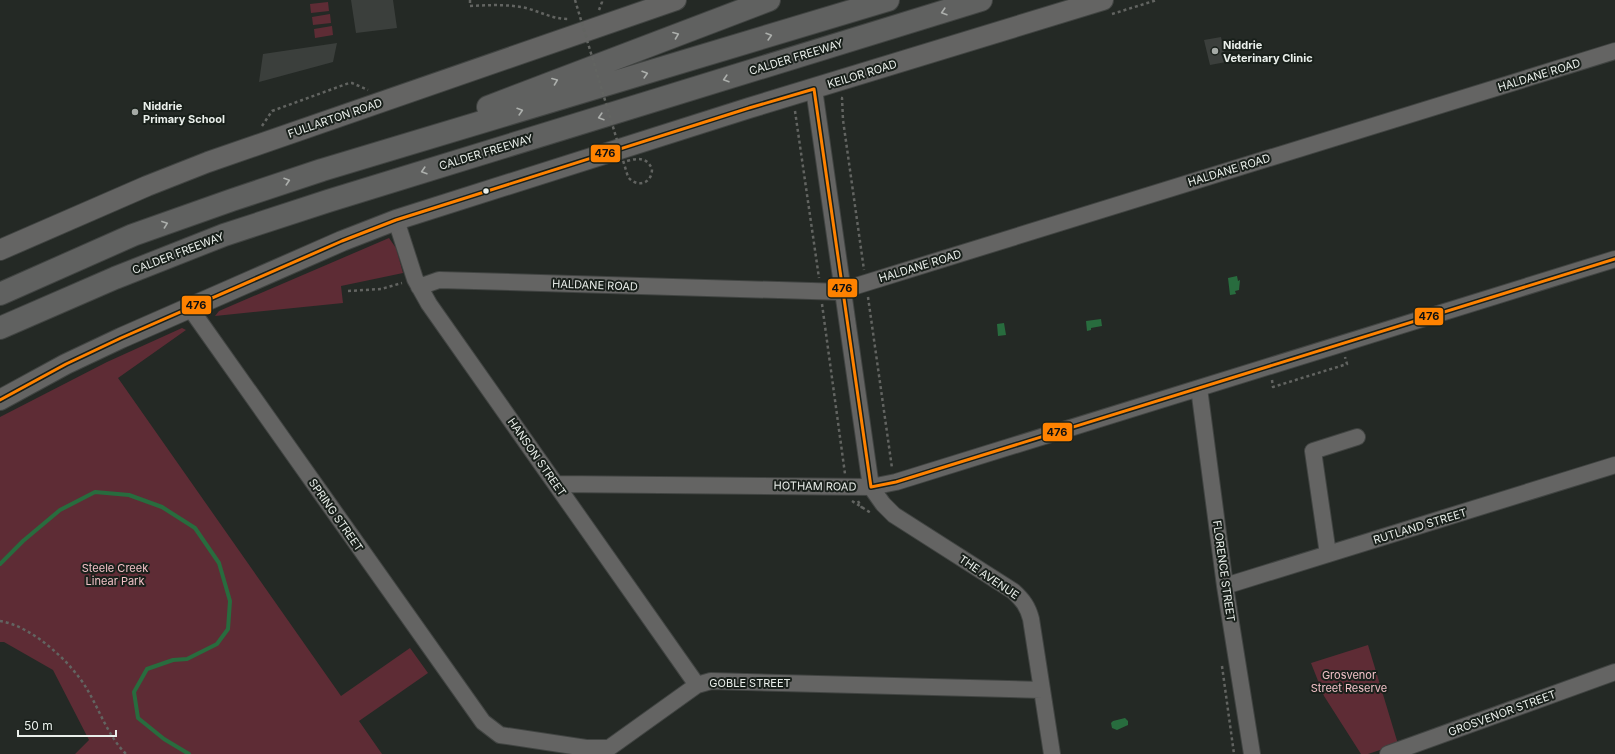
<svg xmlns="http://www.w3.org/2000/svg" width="1615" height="754" viewBox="0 0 1615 754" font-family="Inter,sans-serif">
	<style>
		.green { fill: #5e2c35 }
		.water { fill: #286c3e }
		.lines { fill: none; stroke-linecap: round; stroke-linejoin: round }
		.stream { stroke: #286c3e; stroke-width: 4 }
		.building { fill: #3b3f3c }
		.minor-casing { stroke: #414442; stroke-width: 18 }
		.major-casing { stroke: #414442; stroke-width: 22 }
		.highway-casing { stroke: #414442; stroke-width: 24 }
		.path { stroke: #626461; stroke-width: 2.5; stroke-dasharray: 3 3; stroke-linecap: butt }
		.minor { stroke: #646463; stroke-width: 16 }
		.major { stroke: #646463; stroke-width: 20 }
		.highway { stroke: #606160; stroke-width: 22 }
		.path-bridge { stroke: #626461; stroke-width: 2.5; stroke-dasharray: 3 3; stroke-linecap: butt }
		.bus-1-casing { stroke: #19201b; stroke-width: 6 }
		.bus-1 { stroke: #ff8200; stroke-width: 3 }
		.oneway { stroke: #acafac }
		.poi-dot { fill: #a5aaa6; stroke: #19201b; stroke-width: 1.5 }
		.bus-dot { fill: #eaefeb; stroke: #19201b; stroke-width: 1.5 }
		.labels { text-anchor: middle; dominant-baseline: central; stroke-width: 4; stroke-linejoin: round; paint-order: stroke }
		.poi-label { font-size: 11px; font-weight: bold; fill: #eaefeb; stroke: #19201b; text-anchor: start }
		.street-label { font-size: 11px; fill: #eaefeb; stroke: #19201b }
		.park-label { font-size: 11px; fill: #f0c0c6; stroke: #19201b }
		.line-badge { stroke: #19201b; stroke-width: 1.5 }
		.pale-badge-label { font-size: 11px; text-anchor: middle; font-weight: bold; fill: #111 }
	</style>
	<rect width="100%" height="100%" fill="#242925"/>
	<path class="green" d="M328,2L329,11L311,13L310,4Z
		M330,14L331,23L313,25L312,17Z
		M332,26L333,35L315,38L314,29Z
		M389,238L396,248L403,273L341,286L343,303L215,316L219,311Z
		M182,328L186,330L118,378L341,696L410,648L428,673L359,721L382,754H75L89,740L53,670L4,642H0V417L107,362Z
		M1368,645L1398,744L1368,754H1361L1324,696L1311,663Z"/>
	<path class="water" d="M1237,276L1238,281L1240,280L1239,290L1235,291L1236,294L1230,295L1228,278Z
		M1101,319L1102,326L1091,328V330L1087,331L1086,321Z
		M1004,323L1006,335L998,336L997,324Z
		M1125,718L1128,721V725L1117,730L1112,728L1111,723L1113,721Z"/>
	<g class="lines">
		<path class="stream" d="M0,564L23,541L60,510L95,492L129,495L162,507L195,528L219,563L230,601L228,629L217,644L187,659L173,660L147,669L134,692L138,718L164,739L189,754"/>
	</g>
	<path class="building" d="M351,0H393L397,28L356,33Z
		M1221,37L1226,62L1210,65L1204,40Z
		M337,43L333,62L259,82L263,54Z"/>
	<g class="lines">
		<g class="minor-casing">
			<path id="minor" d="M814,89L871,487L883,504L894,515L1013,591C1023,600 1028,607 1031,619L1052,754
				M396,220L415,279L429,304L697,685
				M419,287L439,280L844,292
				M843,290L1615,51
				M190,308L483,722L500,735L586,748H609L697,685L711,681L1042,690
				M1199,388L1225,586L1252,754
				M556,484L871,487L896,482L1615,259
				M1328,554L1313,451L1357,437
				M1225,586L1615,465
				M1388,754L1615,672"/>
		</g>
		<g class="major-casing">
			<path id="major" d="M0,250L147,186L208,162L676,0
				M0,400L66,364L121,338L342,241L396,220L749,108L1103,0"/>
		</g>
		<g class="highway-casing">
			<path id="highway" d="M488,107L769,0
				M0,294L133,235L232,200L322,170L888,0
				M0,328L115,278L224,235L328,201L981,0"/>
		</g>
		<path class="path" d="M470,0V6C489,5 508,4 526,8C541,12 553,19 568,19
			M599,10L602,2V0
			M1112,14L1157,0
			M841,98H842L843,120L864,270
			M795,111L819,278
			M262,126L272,111L349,83H352L368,90
			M348,291L381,289L402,283
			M868,297L892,468
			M822,304L845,474
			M1272,380L1273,387L1347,364L1345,357
			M852,501L871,513
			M858,501L862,508
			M0,621C32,626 71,662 87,689C100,711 108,736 126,754
			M1222,666L1234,754"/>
		<use href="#minor" class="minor"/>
		<use href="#major" class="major"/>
		<use href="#highway" class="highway"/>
		<path class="path-bridge" d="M575,0L628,177C637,188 652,184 652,169C647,157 638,158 627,161"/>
		<g class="bus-1-casing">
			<path id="bus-1" d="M814,89L871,487
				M0,400L66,364L121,338L342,241L396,220L749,108L814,89
				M871,487L896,482L1615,259"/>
		</g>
		<use href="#bus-1" class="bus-1"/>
	</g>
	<defs><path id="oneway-chevron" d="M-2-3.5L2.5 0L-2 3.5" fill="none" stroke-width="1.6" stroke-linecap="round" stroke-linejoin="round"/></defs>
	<g class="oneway">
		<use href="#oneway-chevron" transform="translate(944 12) rotate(163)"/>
		<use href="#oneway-chevron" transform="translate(676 35) rotate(-21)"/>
		<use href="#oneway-chevron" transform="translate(769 36) rotate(-17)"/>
		<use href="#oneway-chevron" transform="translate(645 74) rotate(-17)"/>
		<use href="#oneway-chevron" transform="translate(726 79) rotate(163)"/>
		<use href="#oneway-chevron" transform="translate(555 81) rotate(-21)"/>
		<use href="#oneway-chevron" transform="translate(520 111) rotate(-17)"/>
		<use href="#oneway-chevron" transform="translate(601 117) rotate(163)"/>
		<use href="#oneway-chevron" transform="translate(424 171) rotate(163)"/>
		<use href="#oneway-chevron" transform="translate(287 181) rotate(-18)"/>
		<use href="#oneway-chevron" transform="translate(165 224) rotate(-20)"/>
	</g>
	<g class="poi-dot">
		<circle cx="1215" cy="51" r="4"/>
		<circle cx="135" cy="112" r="4"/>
	</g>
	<circle class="bus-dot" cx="486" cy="191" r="3.5"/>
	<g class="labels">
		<g class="poi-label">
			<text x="1223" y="45">Niddrie<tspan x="1223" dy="13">Veterinary Clinic</tspan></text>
			<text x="143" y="106">Niddrie<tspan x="143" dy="13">Primary School</tspan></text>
		</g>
		<g class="street-label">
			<text transform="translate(796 57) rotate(-17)">CALDER FREEWAY</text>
			<text transform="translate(862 74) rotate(-17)">KEILOR ROAD</text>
			<text transform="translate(1539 75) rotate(-17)">HALDANE ROAD</text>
			<text transform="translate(335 118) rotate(-19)">FULLARTON ROAD</text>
			<text transform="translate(486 152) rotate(-17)">CALDER FREEWAY</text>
			<text transform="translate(1229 170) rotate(-17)">HALDANE ROAD</text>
			<text transform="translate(178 253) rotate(-21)">CALDER FREEWAY</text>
			<text transform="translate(920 266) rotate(-17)">HALDANE ROAD</text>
			<text transform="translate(595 285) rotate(2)">HALDANE ROAD</text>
			<text transform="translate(537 457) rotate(55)">HANSON STREET</text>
			<text transform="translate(815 486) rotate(1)">HOTHAM ROAD</text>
			<text transform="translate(336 515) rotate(55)">SPRING STREET</text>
			<text transform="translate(1420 526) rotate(-17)">RUTLAND STREET</text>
			<text transform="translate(1224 571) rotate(82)">FLORENCE STREET</text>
			<text transform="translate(989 577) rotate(34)">THE AVENUE</text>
			<text x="750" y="683">GOBLE STREET</text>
			<text transform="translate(1502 713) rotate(-20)">GROSVENOR STREET</text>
		</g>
		<g class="park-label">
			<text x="115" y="568">Steele Creek<tspan x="115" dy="13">Linear Park</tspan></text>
			<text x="1349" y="675">Grosvenor<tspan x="1349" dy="13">Street Reserve</tspan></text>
		</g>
	</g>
	<g class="line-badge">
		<rect x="590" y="144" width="31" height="19" rx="4" fill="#ff8200"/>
		<rect x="827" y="278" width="31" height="20" rx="4" fill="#ff8200"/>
		<rect x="181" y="295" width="31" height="20" rx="4" fill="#ff8200"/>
		<rect x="1414" y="307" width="30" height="19" rx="4" fill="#ff8200"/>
		<rect x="1042" y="422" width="31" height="20" rx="4" fill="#ff8200"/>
	</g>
	<g class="pale-badge-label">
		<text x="605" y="157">476</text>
		<text x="842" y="292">476</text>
		<text x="196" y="309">476</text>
		<text x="1429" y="320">476</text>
		<text x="1057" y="436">476</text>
	</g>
	<path d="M18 730v6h98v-6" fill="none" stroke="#eaefeb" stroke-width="2"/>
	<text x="24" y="730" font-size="12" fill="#eaefeb" stroke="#19201b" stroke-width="3" paint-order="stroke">50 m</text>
</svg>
